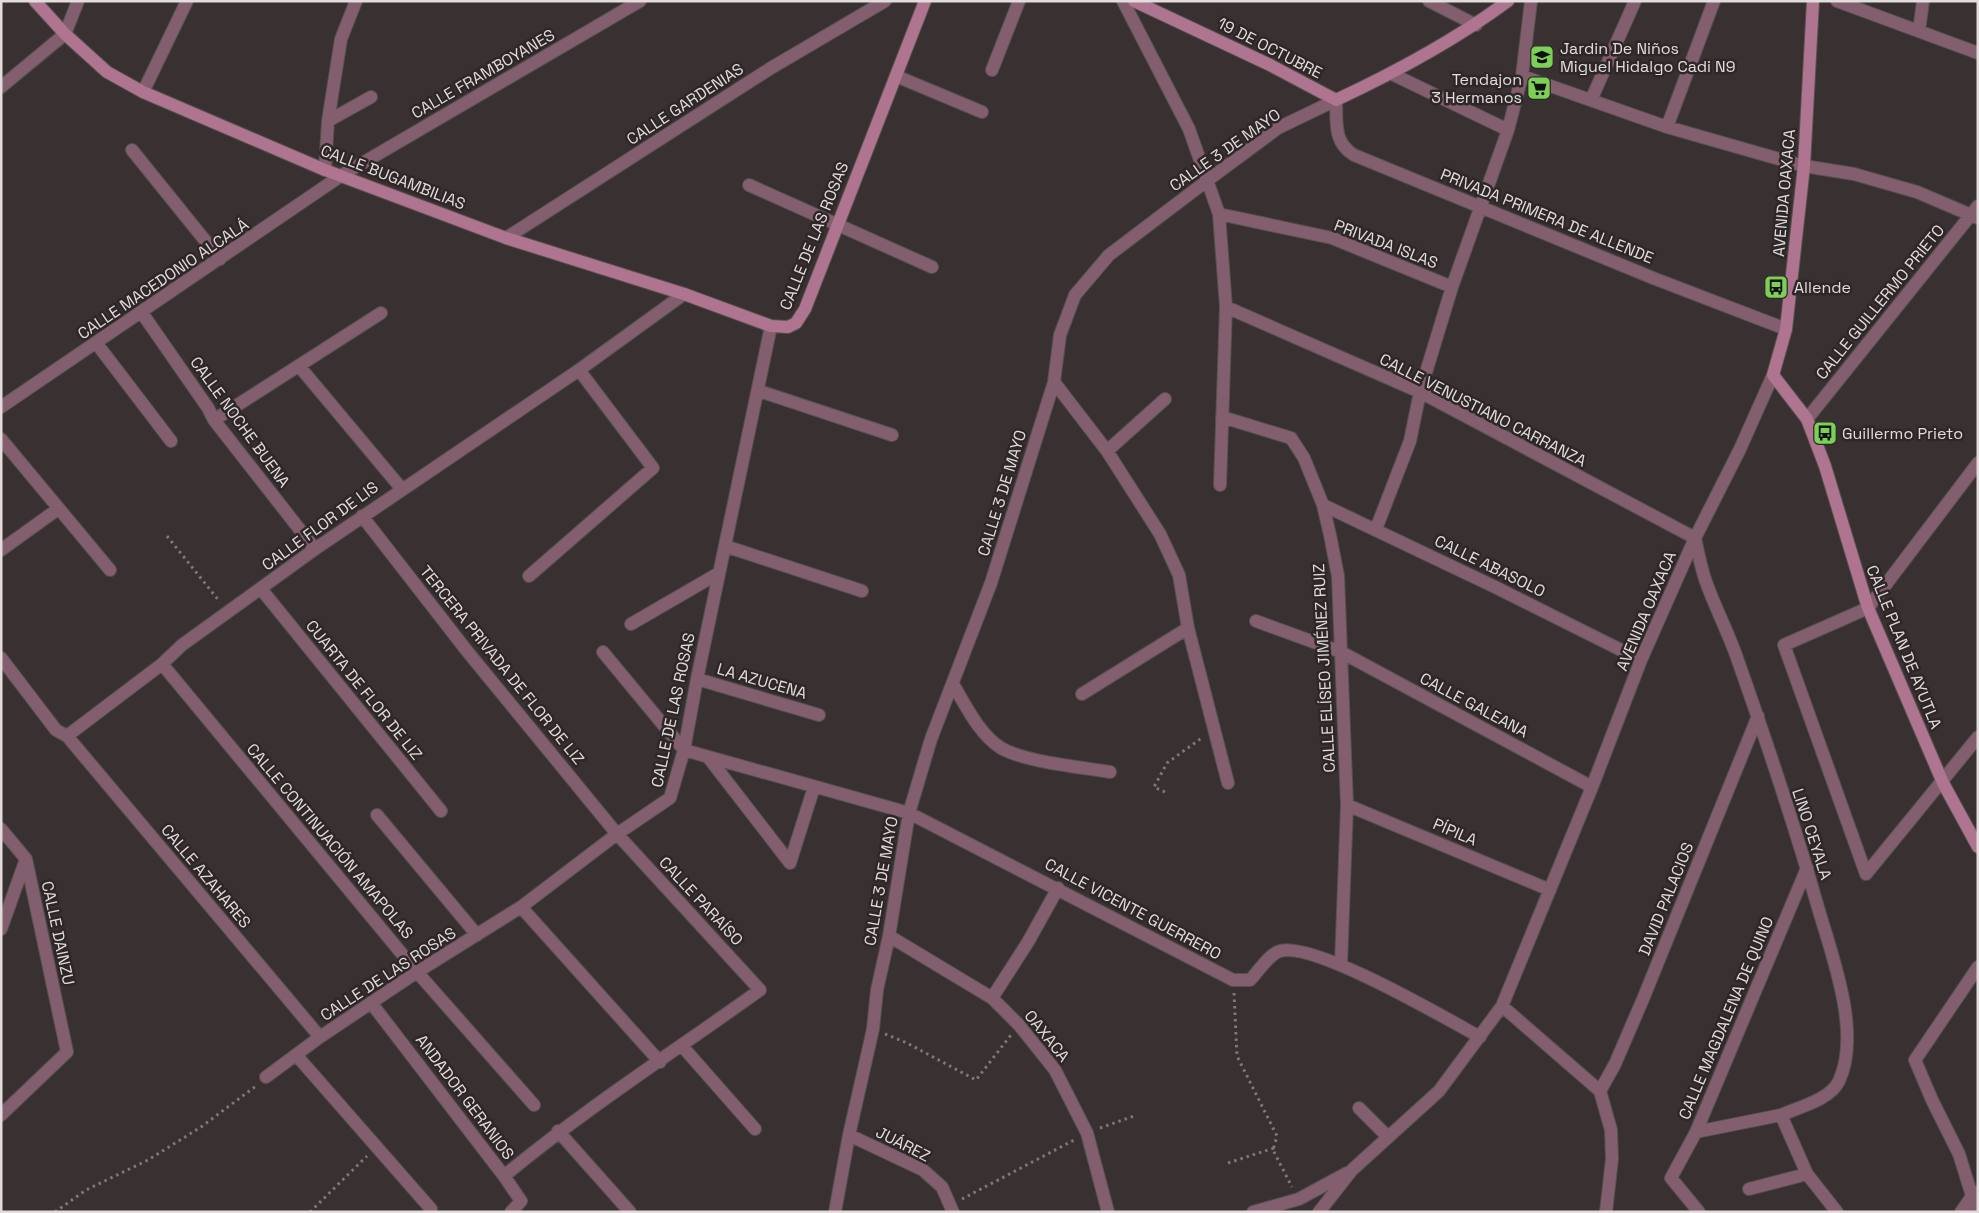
<svg xmlns="http://www.w3.org/2000/svg" width="1979" height="1213" viewBox="0 0 1979 1213" font-family="'Space Grotesk',sans-serif">
	<style>
		.lines { fill: none; stroke-linecap: round; stroke-linejoin: round }
		.street-casing { stroke: #575050; stroke-width: 14 }
		.secondary-casing { stroke: #575050; stroke-width: 14 }
		.path { stroke: #7f7878; stroke-width: 3; stroke-dasharray: 2.5 4; stroke-linecap: butt }
		.street { stroke: #835e6f; stroke-width: 12 }
		.secondary { stroke: #af7590; stroke-width: 12 }
		.labels { text-anchor: middle; dominant-baseline: central; stroke-width: 5; stroke-linejoin: round; paint-order: stroke }
		.street-label { font-size: 16px; fill: #e2dcdc; stroke: #2f2727 }
		.poi-label { font-size: 16px; fill: #e2dcdc; stroke: #2f2727; text-anchor: start }
	</style>
	<rect width="100%" height="100%" fill="#393131"/>
	<g class="lines">
		<g class="street-casing">
			<path id="street" d="M1123,1L1189,129L1219,214L1226,307L1220,485
				M1429,1L1476,25
				M1837,1L1978,53
				M1919,31L1923,1
				M992,70L1019,1
				M1392,74L1508,130
				M896,76L982,112
				M1522,76L1667,127L1804,166L1854,174L1917,192L1978,218
				M1,87L65,34L78,1
				M143,92L187,1
				M1591,100L1635,1
				M328,121L371,97
				M1667,127L1714,1
				M132,150L220,259
				M325,170L328,121L341,39L356,1
				M749,185L932,267
				M1219,214L1332,238L1452,287
				M506,238L771,68L885,1
				M1226,307L1420,392L1695,538C1698,552 1701,568 1706,582C1715,607 1727,630 1736,655C1765,737 1793,820 1817,904C1831,953 1862,1032 1839,1081C1830,1100 1799,1107 1781,1115
				M142,313L208,408L214,420L315,549
				M97,344L171,441
				M299,366L401,488
				M1054,382L1107,451L1160,534L1179,575L1188,628L1228,783
				M759,391L892,435
				M1,407L342,175L640,1
				M1222,417L1291,438L1304,458L1323,505L1330,535L1338,576L1347,805L1341,964
				M1807,419L1978,206
				M214,420L381,313
				M1,439L110,570
				M1107,451L1165,399
				M1323,505L1495,587L1641,660
				M362,516L467,651L617,834L760,990C675,1051 585,1109 504,1176
				M1376,529L1410,441L1420,392L1452,287L1508,130L1522,76L1531,1
				M725,546L862,591
				M1,550L58,509
				M529,576L653,468L579,370
				M261,589L441,811
				M1256,621L1341,652L1592,787
				M631,624L719,573
				M603,652L684,750L909,813L1233,980H1250C1258,972 1269,954 1280,951C1314,941 1445,1018 1480,1037
				M1,658L56,730L67,736L320,1037
				M162,664L417,972L534,1105
				M697,679L819,715
				M953,684C966,706 979,734 1001,748C1025,762 1081,767 1110,772
				M1082,694L1188,628
				M67,736L162,664L182,645L315,549L579,370L684,294
				M708,757L790,863
				M1347,805L1550,890
				M377,815L477,935
				M1,829L26,859L67,1052L1,1115
				M790,863L814,787
				M1866,874L1784,645L1868,608L1978,463
				M1866,874L1978,737
				M521,907L660,1062
				M1,929L26,859
				M889,936L992,998L1019,1025L1055,1070L1087,1133L1108,1212
				M992,998L1028,942L1058,888
				M372,1004L504,1176L521,1201L511,1212
				M1502,1006L1600,1091L1611,1130L1612,1159L1606,1212
				M682,1046L755,1129
				M297,1056L431,1209
				M266,1077L320,1037L417,972L521,907L617,834L670,798L684,750L697,679L771,326
				M1600,1091L1615,1064L1643,999L1758,716
				M1359,1108L1388,1137
				M558,1131L630,1212
				M1696,1132L1781,1115L1807,1174L1837,1212
				M849,1135L923,1170L942,1187L953,1212
				M1749,1189L1807,1174
				M835,1212L849,1135L873,1029L877,990L889,936L909,813L931,739L991,583L1054,382L1060,335L1075,295L1109,255L1208,180L1278,128L1336,100C1337,123 1333,142 1354,155L1653,278L1786,329
				M1253,1212L1299,1199L1347,1173
				M1319,1212L1352,1170L1439,1091L1502,1006L1592,787L1641,660L1695,538L1740,449L1773,375
				M1699,1212L1671,1178L1696,1132L1807,868
				M1961,1212L1975,1192
				M1977,1212L1959,1154L1932,1100L1915,1060L1978,967"/>
		</g>
		<g class="secondary-casing">
			<path id="secondary" d="M35,1L65,34L107,72L143,92L325,170L506,238L684,294L771,326L788,327L796,323L805,309L925,1
				M1134,1L1270,65L1336,100C1396,72 1454,41 1508,1
				M1813,1L1804,166L1786,329L1773,375L1807,419L1825,466L1868,608L1943,783L1978,847"/>
		</g>
		<path class="path" d="M167,536L220,602
			M1165,792L1154,787L1167,763L1203,737
			M1234,993L1237,1056L1277,1136L1273,1150L1292,1187
			M885,1034L907,1043L976,1080L1011,1035
			M1100,1128L1134,1116
			M1228,1163L1274,1148
			M962,1199L1076,1139
			M55,1212L86,1190L148,1160L201,1127L256,1086
			M310,1212L367,1156"/>
		<use href="#street" class="street"/>
		<use href="#secondary" class="secondary"/>
	</g>
	<defs>
		<g id="school-square" transform="scale(1.25)"><rect x="-9" y="-9" width="18" height="18" rx="4" fill="#7bd156" stroke="#2f2727"/><path d="M0-5L7-2L0 1L-7-2ZM-4 1L0 2.5L4 1V4Q0 6-4 4Z" fill="#111"/></g>
		<g id="supermarket-square" transform="scale(1.25)"><rect x="-9" y="-9" width="18" height="18" rx="4" fill="#7bd156" stroke="#2f2727"/><path d="M-6-5.5h2.5l.6 2H6L4.5 2H-2.5L-4.4-4H-6ZM-1.5 3.2a1.3 1.3 0 1 0 .1 0ZM3 3.2a1.3 1.3 0 1 0 .1 0Z" fill="#111"/></g>
		<g id="bus-square" transform="scale(1.25)"><rect x="-9" y="-9" width="18" height="18" rx="4" fill="#7bd156" stroke="#2f2727"/><path d="M-5-6H5V4H4V6H2V4H-2V6H-4V4H-5ZM-3.5-4V0h7V-4ZM-3.5 1.2v1.5H-2V1.2ZM2 1.2v1.5H3.5V1.2Z" fill="#111"/></g>
	</defs>
	<g fill-rule="evenodd">
		<use href="#school-square" x="1542" y="57"/>
		<use href="#supermarket-square" x="1539" y="88"/>
		<use href="#bus-square" x="1776" y="287"/>
		<use href="#bus-square" x="1825" y="433"/>
	</g>
	<g class="labels">
		<g class="street-label">
			<text transform="translate(1270 48) rotate(27)">19 DE OCTUBRE</text>
			<text transform="translate(483 74) rotate(-30)">CALLE FRAMBOYANES</text>
			<text transform="translate(685 104) rotate(-33)">CALLE GARDENIAS</text>
			<text transform="translate(1225 150) rotate(-35)">CALLE 3 DE MAYO</text>
			<text transform="translate(393 177) rotate(21)">CALLE BUGAMBILIAS</text>
			<text transform="translate(1784 193) rotate(-85)">AVENIDA OAXACA</text>
			<text transform="translate(1547 216) rotate(22)">PRIVADA PRIMERA DE ALLENDE</text>
			<text transform="translate(814 236) rotate(-68)">CALLE DE LAS ROSAS</text>
			<text transform="translate(1386 244) rotate(21)">PRIVADA ISLAS</text>
			<text transform="translate(163 279) rotate(-34)">CALLE MACEDONIO ALCALÁ</text>
			<text transform="translate(1880 302) rotate(-51)">CALLE GUILLERMO PRIETO</text>
			<text transform="translate(1483 410) rotate(27)">CALLE VENUSTIANO CARRANZA</text>
			<text transform="translate(240 422) rotate(54)">CALLE NOCHE BUENA</text>
			<text transform="translate(1002 493) rotate(-73)">CALLE 3 DE MAYO</text>
			<text transform="translate(320 526) rotate(-36)">CALLE FLOR DE LIS</text>
			<text transform="translate(1490 566) rotate(26)">CALLE ABASOLO</text>
			<text transform="translate(1646 611) rotate(-67)">AVENIDA OAXACA</text>
			<text transform="translate(1904 647) rotate(68)">CALLE PLAN DE AYUTLA</text>
			<text transform="translate(502 665) rotate(51)">TERCERA PRIVADA DE FLOR DE LIZ</text>
			<text transform="translate(1324 668) rotate(-93)">CALLE ELÍSEO JIMÉNEZ RUIZ</text>
			<text transform="translate(762 681) rotate(16)">LA AZUCENA</text>
			<text transform="translate(364 690) rotate(51)">CUARTA DE FLOR DE LIZ</text>
			<text transform="translate(1474 705) rotate(28)">CALLE GALEANA</text>
			<text transform="translate(673 710) rotate(-78)">CALLE DE LAS ROSAS</text>
			<text transform="translate(1455 832) rotate(23)">PÍPILA</text>
			<text transform="translate(1812 834) rotate(72)">LINO CEYALA</text>
			<text transform="translate(330 841) rotate(50)">CALLE CONTINUACIÓN AMAPOLAS</text>
			<text transform="translate(206 876) rotate(50)">CALLE AZAHARES</text>
			<text transform="translate(881 881) rotate(-80)">CALLE 3 DE MAYO</text>
			<text transform="translate(1666 899) rotate(-68)">DAVID PALACIOS</text>
			<text transform="translate(701 901) rotate(47)">CALLE PARAÍSO</text>
			<text transform="translate(1133 909) rotate(28)">CALLE VICENTE GUERRERO</text>
			<text transform="translate(58 933) rotate(78)">CALLE DAINZU</text>
			<text transform="translate(388 974) rotate(-33)">CALLE DE LAS ROSAS</text>
			<text transform="translate(1726 1018) rotate(-67)">CALLE MAGDALENA DE QUINO</text>
			<text transform="translate(1047 1036) rotate(51)">OAXACA</text>
			<text transform="translate(465 1097) rotate(53)">ANDADOR GERANIOS</text>
			<text transform="translate(903 1144) rotate(27)">JUÁREZ</text>
		</g>
		<g class="poi-label">
			<text x="1560" y="48">Jardin De Niños<tspan x="1560" dy="18">Miguel Hidalgo Cadi N9</tspan></text>
			<text x="1522" y="79" text-anchor="end">Tendajon<tspan x="1522" dy="18">3 Hermanos</tspan></text>
			<text x="1794" y="287">Allende</text>
			<text x="1842" y="433">Guillermo Prieto</text>
		</g>
	</g>
	<rect width="1979" height="1213" fill="none" stroke="#e2dcdc" stroke-width="5"/>
</svg>
